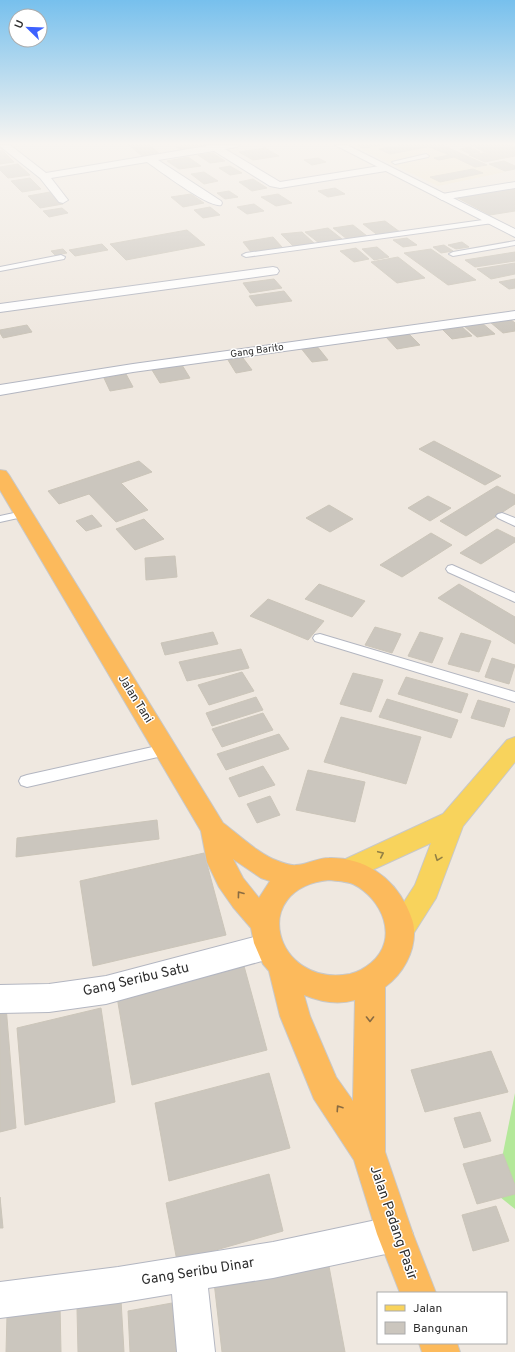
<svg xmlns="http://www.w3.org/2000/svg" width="515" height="1352" viewBox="0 0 515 1352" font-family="Overpass,sans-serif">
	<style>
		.education { fill: #f1e6cf }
		.green { fill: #b4e89a }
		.building { fill: #cbc6be; stroke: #cbc5b9 }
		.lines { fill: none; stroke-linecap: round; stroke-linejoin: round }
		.service-casing { stroke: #b3b6c1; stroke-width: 2 }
		.minor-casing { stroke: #b3b6c1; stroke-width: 2 }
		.tertiary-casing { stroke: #b3b6c1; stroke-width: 2 }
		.primary-casing { stroke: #c8c8c8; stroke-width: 2 }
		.trunk-casing { stroke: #c8c8c8; stroke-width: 2 }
		.service { fill: #fff; fill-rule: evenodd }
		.minor { fill: #fff; fill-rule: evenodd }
		.tertiary { fill: #fff; fill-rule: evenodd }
		.primary { fill: #f8d35c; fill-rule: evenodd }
		.trunk { fill: #fcba5c; fill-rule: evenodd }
		.oneway { stroke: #928044 }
		.oneway2 { stroke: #8a6c42 }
		.labels { text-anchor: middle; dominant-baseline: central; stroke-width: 3; stroke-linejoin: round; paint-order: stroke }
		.far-street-label { font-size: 10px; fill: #2d2d2d; stroke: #fff }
		.street-label { font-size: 12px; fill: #2d2d2d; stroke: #fff }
		.near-street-label { font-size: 14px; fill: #2d2d2d; stroke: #fff }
	</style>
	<rect width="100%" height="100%" fill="#efe8e0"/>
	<path class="education" d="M352,145H442L505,172L438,186Z"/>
	<path class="green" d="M515,1093V1209L495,1193Z"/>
	<path class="building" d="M129,145H149L160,154L142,156Z
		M183,145H209L191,151L182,150L176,147Z
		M356,145H382L363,148Z
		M404,145H421L427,147L390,154L379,149Z
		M425,145H442L487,165L475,167L454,157L439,160L434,158L449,155Z
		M471,145H511L515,147V156L499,159Z
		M470,147L480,152L470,154L460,149Z
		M265,148L279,156L253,160L239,152Z
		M2,150L14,162L0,164V151Z
		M213,153L225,161L210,163L198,155Z
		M484,153L499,159L485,162L469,155Z
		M188,157L201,166L179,169L167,161Z
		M318,158L326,162L312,165L304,160Z
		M504,161L515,166V169L505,171L489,164Z
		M18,164L30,175L8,178L0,170V167Z
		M230,166L242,173L230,175L219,168Z
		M473,169L483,173L440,182L430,177Z
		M204,172L218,181L204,184L191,174Z
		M30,178L41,189L22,192L11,181Z
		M253,179L267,188L252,191L239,182Z
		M515,187V211L490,215L454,196Z
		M335,188L345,194L328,197L318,191Z
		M229,191L238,197L225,199L217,193Z
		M50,192L63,204L40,208L28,196Z
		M191,194L204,203L183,207L171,197Z
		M278,194L292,203L276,206L261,197Z
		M254,204L264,211L247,214L237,207Z
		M210,207L220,215L203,218L194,210Z
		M62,208L68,213L49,217L43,211Z
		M385,221L400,232L379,236L363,224Z
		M353,225L367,236L347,239L333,228Z
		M328,228L342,239L319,243L305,232Z
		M187,230L205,245L126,260L110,244Z
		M302,232L315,244L294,247L281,234Z
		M273,237L282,247L251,252L243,242Z
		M407,238L417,245L403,247L393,240Z
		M462,242L469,247L456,249L448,245Z
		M102,244L108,250L75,256L69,250Z
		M444,245L453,251L441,253L433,247Z
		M377,247L389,257L374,260L362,249Z
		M356,248L369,259L354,262L340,251Z
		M63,249L67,253L55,255L51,251Z
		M431,249L476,280L448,285L404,253Z
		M515,252V261L475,267L465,260Z
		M398,257L425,278L397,283L371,262Z
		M515,263V274L491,279L477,269Z
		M274,279L282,288L250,293L243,283Z
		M515,279V288L509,289L499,282Z
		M284,291L292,301L256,306L249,296Z
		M510,319L515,323V331L503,333L490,322Z
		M482,323L495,334L477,337L464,326Z
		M27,325L32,332L3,338L0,333V330Z
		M461,326L472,336L452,339L442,329Z
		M409,334L420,345L397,349L386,337Z
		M316,345L328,360L312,362L300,347Z
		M243,358L252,370L236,373L228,360Z
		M182,365L190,378L160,383L152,370Z
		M126,374L133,387L110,391L104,378Z
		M434,441L501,476L485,485L419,449Z
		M139,461L152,472L121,483L148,510L116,522L89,494L59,504L48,491Z
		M497,486L515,495V504L466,536L440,521Z
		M428,496L451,508L430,521L408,508Z
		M329,505L353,519L330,532L306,518Z
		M92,515L102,526L86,531L76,521Z
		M144,519L164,539L135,550L116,529Z
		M497,529L515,538V542L481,564L460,553Z
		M431,533L452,545L402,577L380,565Z
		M175,556L177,577L146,580L145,558Z
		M319,584L365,601L352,617L305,599Z
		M459,584L515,617V644L438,598Z
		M268,599L324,621L308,640L250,616Z
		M375,627L401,634L392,653L365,645Z
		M213,632L218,644L165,655L161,643Z
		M420,632L443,638L432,663L408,656Z
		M461,633L491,641L479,672L448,664Z
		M241,649L249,668L187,681L179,662Z
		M492,658L515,665L509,684L485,677Z
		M242,672L254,691L209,705L198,685Z
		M353,673L383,680L371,712L340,704Z
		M406,677L468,694L461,713L398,694Z
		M256,697L263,710L212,726L206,713Z
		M387,699L458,720L451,738L379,717Z
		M478,700L510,709L504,727L471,718Z
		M263,713L273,730L222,747L212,729Z
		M341,717L421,737L406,784L324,762Z
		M279,734L289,749L226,770L217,754Z
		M263,766L275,785L239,797L229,778Z
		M308,770L365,782L355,822L296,810Z
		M270,796L280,815L257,823L247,804Z
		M157,820L159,839L16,857L17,838Z
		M204,853L226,935L93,966L80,881Z
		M244,966L267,1050L132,1085L117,997Z
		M6,1006L16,1128L0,1132V1007Z
		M101,1008L115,1102L25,1125L17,1028Z
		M491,1051L508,1092L425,1112L411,1070Z
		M269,1073L290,1148L169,1181L155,1103Z
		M480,1112L491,1141L464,1148L454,1118Z
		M503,1154L515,1185V1194L477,1204L463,1164Z
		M269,1174L283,1231L177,1261L166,1203Z
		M0,1197L3,1228H0Z
		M496,1206L509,1241L473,1251L462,1215Z
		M328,1261L345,1352H222L214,1282Z
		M121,1300L124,1352H78L77,1309Z
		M172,1303L176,1352H130L128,1311Z
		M60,1305L61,1352H6L7,1315Z"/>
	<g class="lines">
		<g class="service-casing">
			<path id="service" d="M426,154L429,156L428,157L395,164L392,162Z
				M490,219L494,221L493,223L246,257L242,255L246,253Z
				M515,241V245L453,256L449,254L453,252Z
				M61,255L65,257L64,259L0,271V267Z
				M23,511L27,512L29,514L27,516L0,522V516Z
				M502,513L515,518V526L498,518L496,516L498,514Z
				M452,565L515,593V602L448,572L446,569L448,566Z
				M320,634L515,692V702L315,641L313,638L315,635Z
				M166,744L171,746L174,750L171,754L27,787L21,785L19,781L21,777L27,775Z"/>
		</g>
		<g class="minor-casing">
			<path id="minor" d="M0,145H10L46,173L207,146L206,145H239L237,147L225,149L280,182L386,165L391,168L386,171L280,188L270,186L214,151L158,160L221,201L222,203L221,205C209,208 160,171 147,162L51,178L68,200L63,203L59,202L40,178L1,147Z
				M515,182V188L442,200L437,197L442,194Z
				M273,267L277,268L279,271L277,274L0,312V304Z
				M515,311V319L133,372L0,395V385L133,364Z
				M269,933L279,937L283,946L279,955L269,959L106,1004L49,1012L0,1013V985L49,984L106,976Z
				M395,1216L407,1222L413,1234L407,1246L395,1252L273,1278L208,1288L215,1352H177L172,1294L118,1303L0,1318V1282L118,1267L273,1242Z"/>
		</g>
		<g class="tertiary-casing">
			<path id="tertiary" d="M335,145H347L515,229V237Z"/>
		</g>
		<g class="primary-casing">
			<path id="primary" d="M515,737V762L463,826L436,898L410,939L400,942L390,939L386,930L415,885L431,843L346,882L337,879L333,871L337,863L443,814L507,740Z"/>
		</g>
		<g class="trunk-casing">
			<path id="trunk" d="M0,470L6,471L9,475L223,823C239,835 260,855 278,861C283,863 291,866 296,865C306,865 317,858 329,858C363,857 392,876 407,907C410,914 414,922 414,930C415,952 403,974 385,987V1152L413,1234L436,1293H400L377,1234L354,1160L314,1099L280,1016L269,971L263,964L254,943L251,928L233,907L219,887L207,862L201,831L0,490ZM233,859L261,878L270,881L259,898L243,878ZM329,880C337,881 346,881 353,884C382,898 400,939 371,963C365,968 358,972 350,974C275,988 247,888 329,880ZM304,995C321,1002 338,1005 355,1000L353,1101L336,1077L310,1016Z
				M419,1343H457L460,1352H422Z"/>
		</g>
		<use href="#service" class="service"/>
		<use href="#minor" class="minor"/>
		<use href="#tertiary" class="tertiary"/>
		<use href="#primary" class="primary"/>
		<use href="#trunk" class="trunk"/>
	</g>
	<defs><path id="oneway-chevron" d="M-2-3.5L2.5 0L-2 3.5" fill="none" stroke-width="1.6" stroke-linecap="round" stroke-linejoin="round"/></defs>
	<g class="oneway">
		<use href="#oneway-chevron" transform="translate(381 854) rotate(-25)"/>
		<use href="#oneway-chevron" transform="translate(438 858) rotate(111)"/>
	</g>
	<g class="oneway2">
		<use href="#oneway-chevron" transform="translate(240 894) rotate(-127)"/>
		<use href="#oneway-chevron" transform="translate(370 1019) rotate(90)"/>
		<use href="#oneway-chevron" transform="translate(339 1108) rotate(-124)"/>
	</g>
	<linearGradient id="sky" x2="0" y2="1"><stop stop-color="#77c0ed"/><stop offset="0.43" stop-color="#f8f5f1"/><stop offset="1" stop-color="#f8f5f1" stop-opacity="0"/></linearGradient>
	<rect width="515" height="334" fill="url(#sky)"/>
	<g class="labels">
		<g class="far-street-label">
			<text transform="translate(257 351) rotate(-8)">Gang Barito</text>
		</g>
		<g class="street-label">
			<text transform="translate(135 699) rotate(58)">Jalan Tani</text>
		</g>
		<g class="near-street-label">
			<text transform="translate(136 980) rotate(-13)">Gang Seribu Satu</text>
			<text transform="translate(393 1223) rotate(71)">Jalan Padang Pasir</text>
			<text transform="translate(198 1272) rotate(-9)">Gang Seribu Dinar</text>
		</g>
	</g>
	<rect x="377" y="1292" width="130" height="52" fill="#ffffff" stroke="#ababab"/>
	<rect x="385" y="1305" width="20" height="6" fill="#f8d35c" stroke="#ababab"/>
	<text x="413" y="1312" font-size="12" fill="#2d2d2d">Jalan</text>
	<rect x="385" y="1322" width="20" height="12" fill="#cbc6be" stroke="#ababab"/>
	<text x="413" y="1332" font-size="12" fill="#2d2d2d">Bangunan</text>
	<g transform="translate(28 28) rotate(293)"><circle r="19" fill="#ffffff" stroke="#ababab"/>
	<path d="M0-3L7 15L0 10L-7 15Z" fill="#3d61ff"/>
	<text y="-6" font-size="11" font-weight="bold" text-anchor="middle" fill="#2d2d2d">U</text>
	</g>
</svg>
